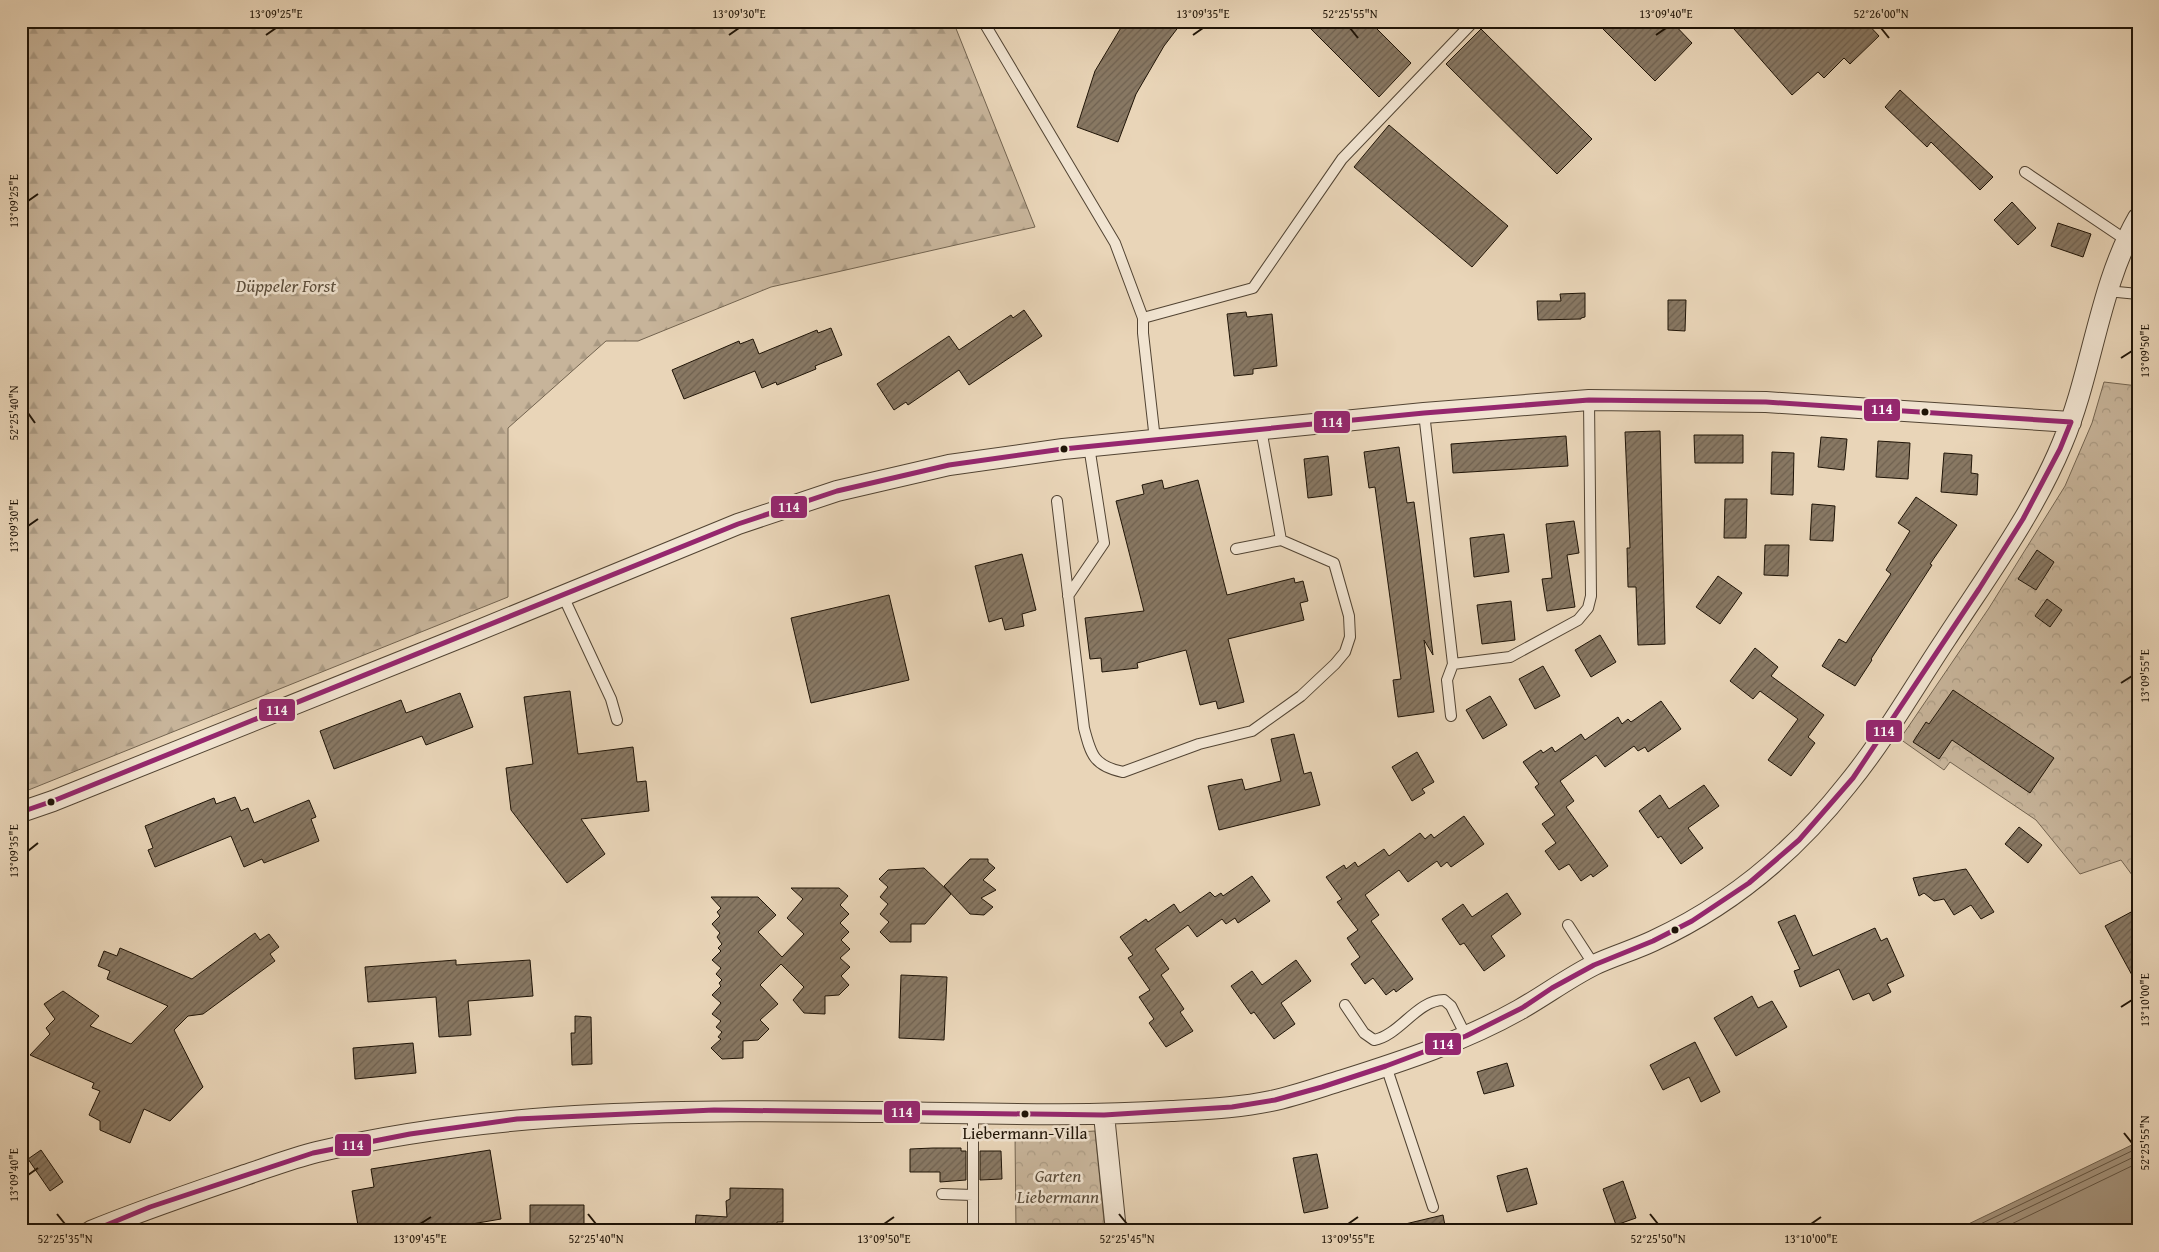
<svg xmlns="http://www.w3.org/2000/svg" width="2159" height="1252" viewBox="0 0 2159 1252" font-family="'Gentium Book Plus',serif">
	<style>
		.forest { fill: url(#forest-firs); stroke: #736450 }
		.park { fill: url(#park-crowns); stroke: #736450 }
		.water { fill: #a4937c; stroke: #6f604d }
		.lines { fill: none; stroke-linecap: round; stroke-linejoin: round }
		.shore { stroke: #625442; stroke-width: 1 }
		.building { fill: url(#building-hatch); stroke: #1f1407 }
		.lane-casing { stroke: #524433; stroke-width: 12 }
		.street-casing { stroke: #524433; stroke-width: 22 }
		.lane { stroke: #f1e4d1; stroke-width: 10 }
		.street { stroke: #f1e4d1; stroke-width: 20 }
		.bus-1-casing { stroke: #f1e4d1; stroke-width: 9 }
		.bus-1 { stroke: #95276e; stroke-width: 5 }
		.ticks { fill: none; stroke: #1f1407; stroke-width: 2 }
		.bus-dot { fill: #1f1407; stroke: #f1e4d1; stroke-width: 2 }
		.labels { text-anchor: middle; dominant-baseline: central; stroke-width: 5; stroke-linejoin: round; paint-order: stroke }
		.bus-label { font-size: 17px; fill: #1f1407; stroke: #f1e4d1 }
		.park-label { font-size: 18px; font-style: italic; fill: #5a4c3a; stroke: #f1e4d1 }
		.line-badge { stroke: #f1e4d1; stroke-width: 2 }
		.badge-label { font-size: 14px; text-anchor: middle; font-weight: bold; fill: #fff }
		.neatline { fill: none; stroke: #1f1407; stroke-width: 2 }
		.ticks-label { font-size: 12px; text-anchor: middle; fill: #1f1407 }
	</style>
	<defs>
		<pattern id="forest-firs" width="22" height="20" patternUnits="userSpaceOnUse" patternTransform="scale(1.25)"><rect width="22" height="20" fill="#c7b49a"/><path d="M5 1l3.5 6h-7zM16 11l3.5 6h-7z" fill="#aa9a83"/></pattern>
		<pattern id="park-crowns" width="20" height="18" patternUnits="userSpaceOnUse" patternTransform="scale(1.25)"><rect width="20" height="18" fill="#c7b49a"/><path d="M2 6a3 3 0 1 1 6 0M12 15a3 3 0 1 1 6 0" fill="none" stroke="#aa9a83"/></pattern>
		<pattern id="building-hatch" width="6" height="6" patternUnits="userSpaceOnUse" patternTransform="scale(1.25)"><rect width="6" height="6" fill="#887863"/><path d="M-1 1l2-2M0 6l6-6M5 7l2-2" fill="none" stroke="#6f6150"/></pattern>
	</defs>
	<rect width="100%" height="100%" fill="#e9d5b8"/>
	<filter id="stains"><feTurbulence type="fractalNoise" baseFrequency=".004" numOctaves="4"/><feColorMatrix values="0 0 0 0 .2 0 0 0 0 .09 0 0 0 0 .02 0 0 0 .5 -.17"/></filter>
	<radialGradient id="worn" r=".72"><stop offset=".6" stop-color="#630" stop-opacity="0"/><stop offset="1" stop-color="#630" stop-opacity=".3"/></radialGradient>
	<path class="forest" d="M21,21H953L1035,227L771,287L638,341H606L508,428V597L21,793Z"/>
	<path class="park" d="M2104,382L2138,386V883L2121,860L2080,874L2036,820L1950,762L1944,770L1900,739L1989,608L2065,486L2092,423Z
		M1095,1131L1105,1231H1016L1015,1136Z"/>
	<path class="water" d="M2138,1142V1231H1954Z"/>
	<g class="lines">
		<path class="shore" d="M1966,1231L2138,1148
			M1980,1231L2138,1155
			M1997,1231L2138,1163"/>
	</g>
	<path class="building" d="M1125,21H1183L1164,46L1136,94L1118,142L1077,127L1095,71Z
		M1303,21H1369L1411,63L1379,97Z
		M1595,21H1671L1692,43L1655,81Z
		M1727,21H1865L1879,36L1850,64L1844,58L1824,78L1818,72L1792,95Z
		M1481,29L1592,139L1557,174L1446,64Z
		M1900,90L1993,177L1980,190L1931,142L1927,147L1885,107Z
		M1389,125L1508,226L1472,267L1354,167Z
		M2012,202L2036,228L2018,245L1994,220Z
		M2058,223L2091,234L2083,257L2051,246Z
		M1585,293V317L1581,318V319L1538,320L1537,301H1561L1560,294Z
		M1668,300H1686L1685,331L1668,330Z
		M1024,310L1042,336L969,385L959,370L908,405L906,402L894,410L877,384L949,336L959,350L1011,315L1013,318Z
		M1246,312L1247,317L1272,314L1277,366L1253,369V374L1234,376L1227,314Z
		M831,328L842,355L815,366L816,369L777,385L776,382L762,388L755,371L684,399L672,370L739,341L740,344L753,339L759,354L817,330L818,333Z
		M1660,431L1665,644L1638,645L1636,587H1628L1627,548H1630L1625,432Z
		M1694,435H1743V463H1695Z
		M1566,436L1568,466L1453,473L1451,444Z
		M1821,437L1847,439L1844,470L1818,467Z
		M1878,441L1910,443L1908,479L1876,477Z
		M1399,447L1407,503L1414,502L1419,539L1433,655L1424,640L1434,712L1398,717L1393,680L1401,679L1375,487L1369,488L1364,452Z
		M1772,452L1794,453L1793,495L1771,494Z
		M1944,453L1972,455L1971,473L1978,474L1977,495L1941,492Z
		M1328,456L1332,495L1308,498L1304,459Z
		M1162,480L1164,489L1198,480L1227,595L1294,578L1295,583L1303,581L1308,601L1300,603L1304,620L1228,639L1244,702L1218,709L1216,701L1200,705L1186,650L1137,663L1138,668L1102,672L1101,658L1090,659L1085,618L1144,611L1116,501L1144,494L1142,485Z
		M1916,497L1957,525L1930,564L1932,565L1871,659L1872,660L1855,686L1822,666L1839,639L1846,643L1891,574L1886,570L1910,531L1898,523Z
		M1725,499H1747L1746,538H1724Z
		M1812,504L1835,506L1833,541L1810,540Z
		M1574,521L1579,553L1567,555L1575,607L1547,611L1542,579L1552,578L1546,524Z
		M1504,534L1509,572L1474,577L1470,538Z
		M1765,545H1789L1788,576L1764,575Z
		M2037,550L2054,562L2036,590L2018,579Z
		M1022,554L1036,610L1022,614L1024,626L1005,630L1002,618L989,622L975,566Z
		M1718,576L1742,593L1720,624L1696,607Z
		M889,595L909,680L811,703L791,618Z
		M2047,599L2062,610L2050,627L2035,616Z
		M1511,601L1515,640L1482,644L1477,605Z
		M1600,635L1616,662L1591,677L1575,650Z
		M1755,648L1778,667L1771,676L1824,715L1808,737L1815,743L1791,776L1768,760L1798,719L1760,691L1753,699L1730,681Z
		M1543,666L1560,696L1535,709L1519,679Z
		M1953,690L2054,758L2030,793L1952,740L1939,759L1913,742L1926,722L1929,724Z
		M570,691L578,754L633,747L637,782L646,781L649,811L581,819L605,854L567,883L511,810L506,768L533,764L524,697Z
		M460,693L473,727L426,745L422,736L334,769L320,731L401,700L406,713Z
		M1490,696L1507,725L1483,739L1466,710Z
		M1661,701L1681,729L1648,752L1645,747L1638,751L1634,746L1605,767L1596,755L1560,781L1574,801L1566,807L1608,866L1593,877L1591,874L1581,881L1569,864L1559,870L1545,851L1556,843L1542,824L1555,815L1535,787L1539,784L1523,762L1541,750L1543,753L1552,747L1555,752L1581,734L1585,740L1618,717L1622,724L1628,719L1631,722Z
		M1294,734L1304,774L1311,772L1320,805L1219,830L1208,786L1242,779L1245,790L1281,781L1271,739Z
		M1417,752L1434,782L1422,789L1425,793L1412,801L1392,767Z
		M1704,785L1719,806L1688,828L1703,848L1681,864L1661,836L1658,838L1639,811L1660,795L1669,809Z
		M235,797L241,811L248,808L254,823L309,800L316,817L311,819L319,841L264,863L262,859L244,867L231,836L155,867L148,850L153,848L145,826L214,798L216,804Z
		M1464,816L1484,844L1451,867L1447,862L1441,867L1437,861L1408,882L1399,870L1365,895L1379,915L1371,921L1413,979L1396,992L1394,989L1386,995L1373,978L1365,984L1351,964L1360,957L1347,938L1358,930L1337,902L1342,899L1326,877L1344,865L1346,869L1355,862L1358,867L1384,849L1389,856L1420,833L1425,839L1431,834L1434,838Z
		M2019,827L2042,845L2028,863L2005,844Z
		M970,859H988V862L995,868L983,880L996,890L981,898L993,907L984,915L970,914L944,886Z
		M924,868L951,894L925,924H911V942H890L880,932L889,922L880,914L888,904L880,897L888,887L879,879L888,870Z
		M1966,869L1994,912L1981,919L1971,905L1954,915L1944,899L1934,901L1924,893L1919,896L1913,878Z
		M1252,876L1270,901L1238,923L1235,918L1226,924L1222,919L1197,937L1188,925L1155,949L1169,969L1161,975L1184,1009L1180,1012L1193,1031L1166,1047L1149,1023L1154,1019L1139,997L1150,990L1128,958L1133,955L1120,937L1146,919L1148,922L1174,904L1180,913L1210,892L1215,897L1221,893L1223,896Z
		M791,888H839L848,896L840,905L849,914L840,923L849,932L841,940L850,949L840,958L850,967L841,976L849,985L839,995L825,996V1014L804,1013L793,1000L804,987L781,964L760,985L778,1004L760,1020L769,1029L758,1040L743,1041V1058L722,1059L711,1048L721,1039L718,1037L722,1032L716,1027L721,1021L712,1014L721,1003L712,995L721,986L719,983L722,980L716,974L721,968L712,960L721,951L718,948L722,944L717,937L720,933L712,924L720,916L717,912L721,908L711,897H758L776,915L758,932L782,957L804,934L787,918L803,899Z
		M1507,893L1521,914L1491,936L1505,956L1484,971L1464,943L1460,945L1442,919L1463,904L1472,917Z
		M2133,911L2138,920V986L2105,926Z
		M1795,915L1813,956L1875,928L1881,941L1887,938L1904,976L1887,984L1891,992L1873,1001L1869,993L1853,1000L1839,969L1800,987L1794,971L1800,969L1778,922Z
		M255,933L260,940L269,934L279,947L270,954L275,961L203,1014L188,1016L174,1030L203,1087L170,1121L144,1109L130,1143L100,1130V1121L89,1115L100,1091L92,1088L94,1083L30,1055L50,1034L46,1028L55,1019L44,1004L63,991L99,1016L90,1026L131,1044L168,1006L107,979L110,971L98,966L104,951L117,956L120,948L192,979Z
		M456,960V965L530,960L533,996L468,1001L471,1035L439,1037L436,997L368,1002L365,967Z
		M1296,960L1311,981L1281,1003L1295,1024L1274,1039L1254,1012L1251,1014L1231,986L1252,971L1262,985Z
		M901,975L947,977L944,1040L899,1038Z
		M1752,996L1758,1008L1772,1001L1787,1027L1736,1056L1714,1018Z
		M575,1016L591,1017L592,1064L572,1065L571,1033H575Z
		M1695,1042L1720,1092L1701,1102L1689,1077L1663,1090L1650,1065Z
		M413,1043L416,1073L355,1079L353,1048Z
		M1507,1063L1514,1086L1484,1094L1477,1072Z
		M933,1148H961V1151H966V1180L940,1182V1172H910V1149Z
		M41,1150L63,1182L50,1191L28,1159Z
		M490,1150L501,1219L431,1231H359L352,1191L374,1187L371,1169Z
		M980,1151H1001L1002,1179L980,1180Z
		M1317,1154L1328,1208L1304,1213L1293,1158Z
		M1527,1168L1537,1204L1507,1212L1497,1176Z
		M1623,1181L1636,1218L1616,1225L1603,1189Z
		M730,1188L783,1189V1222H777V1231H695L696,1215L727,1217L726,1201L730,1199Z
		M530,1205H584V1231H530Z
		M1443,1215L1446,1231H1402L1401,1225Z"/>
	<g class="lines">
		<g class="lane-casing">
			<path id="lane" d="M983,21L1115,243L1143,318L1253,288L1342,159L1474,21
				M2025,172L2126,240
				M2107,291L2138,294
				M1143,318V333L1155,440
				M1424,413L1453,664L1447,680L1451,716
				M1057,501L1084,728C1091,755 1094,766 1123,772L1199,744L1252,731L1301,696L1335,664L1345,652L1350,637L1349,616L1334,563L1281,540
				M1236,549L1281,540L1261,429
				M563,596L611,699L617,720
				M1068,596L1104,543L1089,446
				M1453,664L1510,657L1578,620L1588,608L1591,596L1589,400
				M1568,925L1594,965
				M1345,1005L1364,1033L1374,1040C1400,1035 1417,1000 1444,1000L1451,1006L1466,1036
				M1386,1066L1433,1207
				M973,1113V1231
				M942,1194L973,1195"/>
		</g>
		<g class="street-casing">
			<path id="street" d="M21,812L53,801L472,633L738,524L837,491L949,465L1063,449L1424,413L1589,400L1766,402L2071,422
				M1104,1115L1116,1231
				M91,1231C142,1210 193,1193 245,1175C269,1167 293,1158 317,1152C502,1108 693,1110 881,1112C978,1113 1074,1117 1171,1111C1204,1109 1238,1108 1271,1101C1295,1096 1320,1087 1343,1080C1403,1061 1464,1041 1519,1010C1544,996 1568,978 1594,965C1613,956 1634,950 1653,941C1729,906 1795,851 1847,785C1884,740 1914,687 1946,639C1987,576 2033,514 2062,444C2093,371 2098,288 2138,218"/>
		</g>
		<use href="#lane" class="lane"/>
		<use href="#street" class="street"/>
		<g class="bus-1-casing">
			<path id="bus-1" d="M21,812L53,801L738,524L837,491L949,465L1063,449L1424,413L1589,400L1766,402L2071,422L2060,449L2023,519L1979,589L1853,778L1799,840L1749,883L1692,921L1653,941L1594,965L1552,988L1522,1008L1466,1036L1386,1066L1322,1087L1275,1100L1232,1107L1104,1115L714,1110L517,1119L410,1134L313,1153L150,1207L92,1231"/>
		</g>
		<use href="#bus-1" class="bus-1"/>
	</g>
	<path class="ticks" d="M1350,28L1358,38M1881,28L1889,38M266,35L276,28M729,35L739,28M1193,35L1203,28M1656,35L1666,28M28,201L38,194M2121,358L2132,351M28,413L35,423M28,526L38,519M2121,683L2132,676M28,851L38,843M2121,1007L2132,1000M2124,1133L2132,1143M28,1175L38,1168M57,1214L65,1224M588,1214L596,1224M1119,1214L1127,1224M1650,1214L1658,1224M420,1224L431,1217M884,1224L894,1217M1348,1224L1358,1217M1811,1224L1821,1217"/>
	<g class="bus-dot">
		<circle cx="1925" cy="412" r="4.5"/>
		<circle cx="1064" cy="449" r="4.5"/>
		<circle cx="51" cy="802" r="4.5"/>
		<circle cx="1675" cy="930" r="4.5"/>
		<circle cx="1025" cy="1114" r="4.5"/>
	</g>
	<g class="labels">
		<g class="bus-label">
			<text x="1025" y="1132">Liebermann-Villa</text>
		</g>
		<g class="park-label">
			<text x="286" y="285">Düppeler Forst</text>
			<text x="1058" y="1175">Garten<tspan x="1058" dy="21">Liebermann</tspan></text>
		</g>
	</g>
	<g class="line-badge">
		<rect x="1863" y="398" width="38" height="24" rx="5" fill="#95276e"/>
		<rect x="1313" y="410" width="38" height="24" rx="5" fill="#95276e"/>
		<rect x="770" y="495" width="38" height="24" rx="5" fill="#95276e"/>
		<rect x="258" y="698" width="38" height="24" rx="5" fill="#95276e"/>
		<rect x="1865" y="719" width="38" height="24" rx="5" fill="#95276e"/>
		<rect x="1424" y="1032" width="38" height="24" rx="5" fill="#95276e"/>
		<rect x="883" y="1100" width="38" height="24" rx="5" fill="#95276e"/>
		<rect x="334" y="1133" width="38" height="24" rx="5" fill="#95276e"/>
	</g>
	<g class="badge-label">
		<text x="1882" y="414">114</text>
		<text x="1332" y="427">114</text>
		<text x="789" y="512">114</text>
		<text x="277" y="715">114</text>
		<text x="1884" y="736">114</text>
		<text x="1443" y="1049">114</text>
		<text x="902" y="1117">114</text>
		<text x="353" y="1150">114</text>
	</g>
	<rect width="2159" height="1252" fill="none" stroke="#e9d5b8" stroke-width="55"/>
	<rect x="28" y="28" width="2104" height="1196" class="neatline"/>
	<g class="ticks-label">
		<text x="276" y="18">13°09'25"E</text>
		<text x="739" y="18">13°09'30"E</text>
		<text x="1203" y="18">13°09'35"E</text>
		<text x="1350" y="18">52°25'55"N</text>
		<text x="1666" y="18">13°09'40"E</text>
		<text x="1881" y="18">52°26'00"N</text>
		<text transform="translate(14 201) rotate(-90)" y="4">13°09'25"E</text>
		<text transform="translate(2145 351) rotate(-90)" y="4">13°09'50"E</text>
		<text transform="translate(14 413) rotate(-90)" y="4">52°25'40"N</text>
		<text transform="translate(14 526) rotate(-90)" y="4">13°09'30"E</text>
		<text transform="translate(2145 676) rotate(-90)" y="4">13°09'55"E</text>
		<text transform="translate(14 851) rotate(-90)" y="4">13°09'35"E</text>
		<text transform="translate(2145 1000) rotate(-90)" y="4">13°10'00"E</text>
		<text transform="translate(2145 1143) rotate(-90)" y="4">52°25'55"N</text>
		<text transform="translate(14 1175) rotate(-90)" y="4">13°09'40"E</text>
		<text x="65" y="1243">52°25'35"N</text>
		<text x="420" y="1243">13°09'45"E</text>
		<text x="596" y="1243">52°25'40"N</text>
		<text x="884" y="1243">13°09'50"E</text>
		<text x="1127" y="1243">52°25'45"N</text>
		<text x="1348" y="1243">13°09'55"E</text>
		<text x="1658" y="1243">52°25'50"N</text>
		<text x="1811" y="1243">13°10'00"E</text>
	</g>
	<rect width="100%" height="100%" filter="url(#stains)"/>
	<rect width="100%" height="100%" fill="url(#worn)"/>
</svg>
